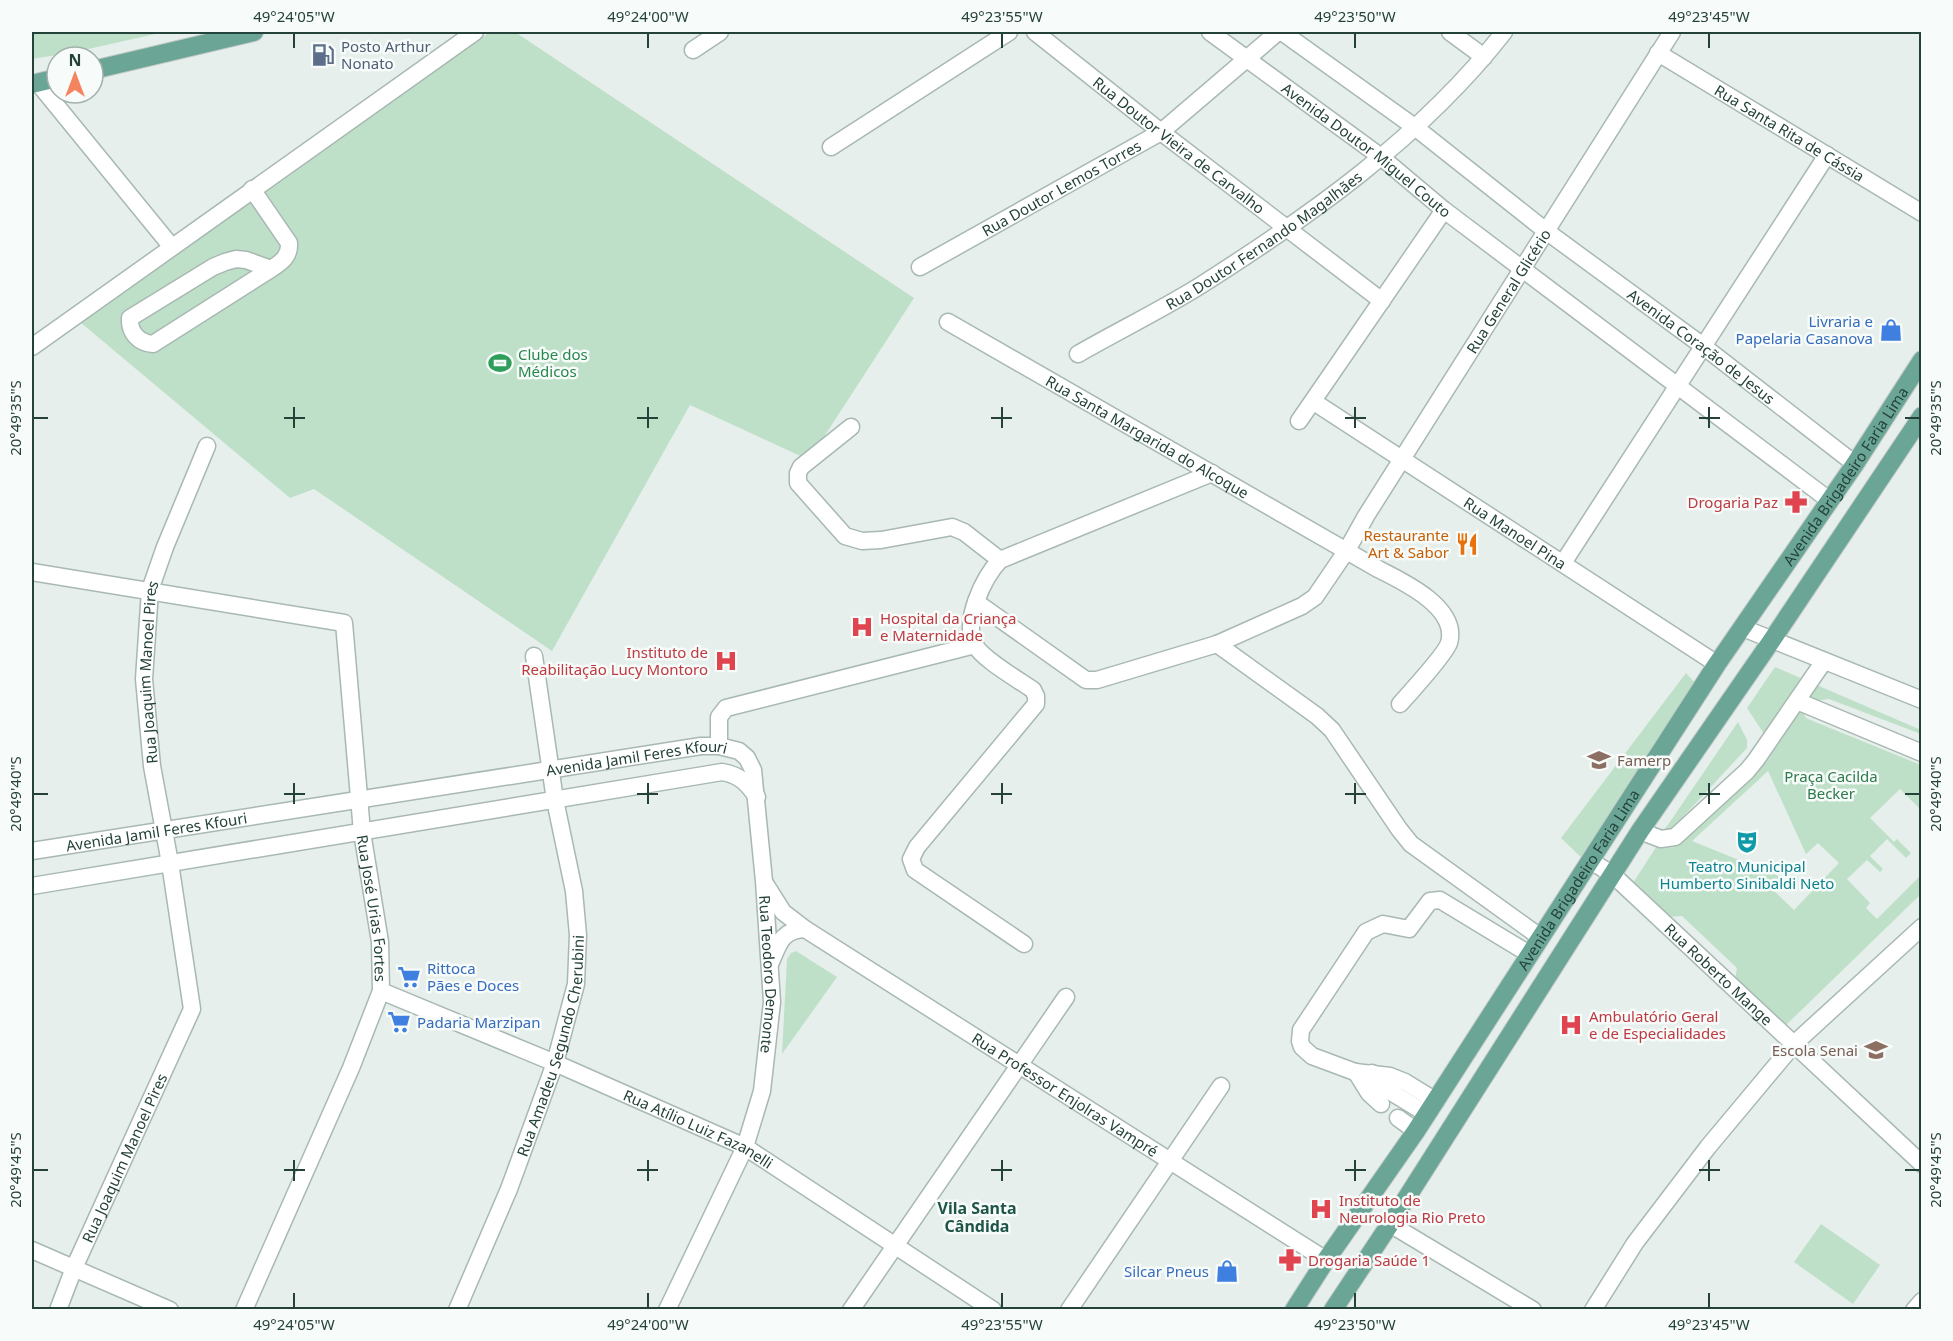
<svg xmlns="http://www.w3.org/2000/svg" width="1953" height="1341" viewBox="0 0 1953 1341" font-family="'Noto Sans',sans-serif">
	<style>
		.green { fill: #bfe0c8; fill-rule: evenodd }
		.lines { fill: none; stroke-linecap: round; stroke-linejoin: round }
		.minor-casing { stroke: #a8b8b2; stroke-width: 19 }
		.major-casing { stroke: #c2cac8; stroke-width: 20 }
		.minor { stroke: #fff; stroke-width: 16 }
		.major { stroke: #6aa596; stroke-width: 18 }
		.ticks { fill: none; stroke: #24423a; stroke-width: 2 }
		.labels { text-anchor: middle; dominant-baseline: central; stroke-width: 5; stroke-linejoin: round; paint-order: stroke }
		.service-label { font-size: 15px; fill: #4e5e75; stroke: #f7fbf9; text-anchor: start }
		.street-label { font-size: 15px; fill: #24423a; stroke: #f7fbf9 }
		.shop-label { font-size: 15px; fill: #366cbe; stroke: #f7fbf9; text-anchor: end }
		.leisure-label { font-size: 15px; fill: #27864d; stroke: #f7fbf9; text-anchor: start }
		.health-label { font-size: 15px; fill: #be3a42; stroke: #f7fbf9; text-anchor: start }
		.food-label { font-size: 15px; fill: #c56008; stroke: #f7fbf9; text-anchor: end }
		.education-label { font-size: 15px; fill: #785e54; stroke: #f7fbf9; text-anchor: start }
		.park-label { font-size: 15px; fill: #2d7a4b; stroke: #f7fbf9 }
		.culture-label { font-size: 15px; fill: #0d838f; stroke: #f7fbf9 }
		.neighbourhood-label { font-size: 16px; font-weight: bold; fill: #1f5548; stroke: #f7fbf9 }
		.neatline { fill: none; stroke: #24423a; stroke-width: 2 }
		.ticks-label { font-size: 15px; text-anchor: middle; fill: #24423a }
	</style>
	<rect width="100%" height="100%" fill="#e6efeb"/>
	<path class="green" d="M32,32H164L75,52L32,59Z
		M490,32H515L914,298L809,460L690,405L552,651L314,489L290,498L80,322Z
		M1775,667L1921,730V734L1829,699L1814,701L1804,713L1805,717L1808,719L1921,765V810L1900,789L1870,818L1894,842L1897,839L1911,853L1906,858L1887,839L1870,856L1883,869L1880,872L1867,860L1847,879L1870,903L1866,908L1877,919L1921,875V894L1784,1027L1735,979L1737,968L1682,916L1668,917L1633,883L1658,844L1664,848L1675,847L1768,740L1747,708ZM1768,771L1806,854L1818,843L1839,863L1794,910L1772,889L1783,878L1692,841Z
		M1686,673L1697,685L1583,859L1561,838Z
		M1738,722L1747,740V748L1669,832H1663Z
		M796,951L837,977L782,1054L787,959L791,953Z
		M1821,1224L1880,1265L1853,1304L1794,1262Z"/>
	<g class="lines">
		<g class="minor-casing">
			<g id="minor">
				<path id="s1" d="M1035,32L1161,132L1382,301"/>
				<path id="s2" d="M1210,32L1381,157L1444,210L1829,500"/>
				<path id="s3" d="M1282,32L1416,128L1546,231L1703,346L1855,464"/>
				<path d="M1450,32L1484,57"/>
				<path d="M693,50L720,32"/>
				<path id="s4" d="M1658,53L1922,213"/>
				<path d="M38,83L171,246"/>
				<path d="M831,147L1009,32"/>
				<path d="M252,189L289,243C290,256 282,262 271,269L153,344C139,343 129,333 130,318L213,267L225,262L236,259L246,260L271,269"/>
				<path id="s5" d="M920,267L1161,132L1278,32"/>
				<path id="s6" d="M948,322L1378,569C1404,582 1459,608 1449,643C1446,653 1409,694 1400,704"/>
				<path d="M32,347L475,32"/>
				<path id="s7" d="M1078,354C1118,331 1159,311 1198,287C1310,216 1422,137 1504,32"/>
				<path id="s8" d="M1314,402L1717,664"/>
				<path d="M1299,421L1444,210"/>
				<path d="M851,427L801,467L798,473V483L845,536L862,541L881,540L952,527L964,532L1000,560"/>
				<path d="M1563,563L1827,155"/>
				<path id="s9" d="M32,572L344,623L362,832L380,942L381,991L351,1068L244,1310"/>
				<path id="s10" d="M976,602L1086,680H1097L1217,644L1302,606L1315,597L1347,550L1366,516L1672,32"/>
				<path d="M1743,628L1922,700"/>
				<path d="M1217,644L1317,716L1332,730L1399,829L1411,844L1540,937"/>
				<path d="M1797,701L1922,753"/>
				<path d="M719,746V717L726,708L975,645"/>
				<path d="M1640,831L1661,839L1675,837L1747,771L1756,760L1824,661"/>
				<path id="s11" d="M32,851L701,746H719L739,751L747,758L753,770L764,881L772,1002L762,1091L745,1147L667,1310"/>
				<path id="s12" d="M1591,861L1613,875L1922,1164"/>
				<path id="s13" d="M766,885L783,912L805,929L1326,1260"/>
				<path d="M32,886L722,772C740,775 747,783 757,797"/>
				<path d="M1024,944L915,870L911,859L917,847L1036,704V696L1033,690C1019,680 982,659 975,645C962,621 984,577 1000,560L1212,473"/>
				<path d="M771,962C779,943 782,930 805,929"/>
				<path id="s14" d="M381,991L555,1063L745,1147L993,1310"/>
				<path d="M1356,1072L1369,1093L1381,1104"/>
				<path d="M1372,1073L1376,1083L1427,1114"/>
				<path d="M1436,1101L1405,1082L1390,1076L1355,1072L1312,1056L1302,1047L1300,1041L1301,1030L1366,932L1383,924L1409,929L1430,901L1440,900L1529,954"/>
				<path d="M1398,1118L1416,1131"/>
				<path d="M1390,1224L1533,1310"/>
				<path d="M32,1250L170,1310"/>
				<path id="s15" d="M58,1310L74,1268L192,1009L170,863L152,766L144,679L150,590L165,547L207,446"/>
				<path id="s16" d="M457,1310L509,1189L555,1063L576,984L578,935L574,891L555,800L534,656"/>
				<path d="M851,1310L1066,997"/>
				<path d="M1069,1310L1221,1086"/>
				<path d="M1593,1310L1635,1243L1708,1147L1794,1044L1922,927"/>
				<path d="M1914,1310L1922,1301"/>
			</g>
		</g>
		<g class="major-casing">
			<g id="major">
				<path d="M93,70L254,32"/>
				<path d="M32,84L57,78"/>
				<path id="s17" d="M1294,1310L1326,1260L1416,1131L1717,664L1855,464L1922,360"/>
				<path d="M1333,1310L1390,1224L1640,831L1772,640L1922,416"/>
			</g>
		</g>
		<use href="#minor" class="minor"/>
		<use href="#major" class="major"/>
	</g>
	<path class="ticks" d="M294,33V48M648,33V48M1002,33V48M1355,33V48M1709,33V48M294,407V428M648,407V428M1002,407V428M1355,407V428M1709,407V428M33,418H48M284,418H305M637,418H658M991,418H1012M1345,418H1366M1699,418H1720M1905,418H1920M294,783V804M648,783V804M1002,783V804M1355,783V804M1709,783V804M33,794H48M284,794H305M637,794H658M991,794H1012M1345,794H1366M1699,794H1720M1905,794H1920M294,1160V1181M648,1160V1181M1002,1160V1181M1355,1160V1181M1709,1160V1181M33,1170H48M284,1170H305M637,1170H658M991,1170H1012M1345,1170H1366M1699,1170H1720M1905,1170H1920M294,1293V1308M648,1293V1308M1002,1293V1308M1355,1293V1308M1709,1293V1308"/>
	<defs>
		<g id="fuel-bare" transform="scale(1.8)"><path d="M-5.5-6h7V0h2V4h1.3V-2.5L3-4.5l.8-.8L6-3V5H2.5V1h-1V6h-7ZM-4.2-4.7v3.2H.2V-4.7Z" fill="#5c6f8a" stroke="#f7fbf9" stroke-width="2.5" paint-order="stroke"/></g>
		<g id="shop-bare" transform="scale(1.8)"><path d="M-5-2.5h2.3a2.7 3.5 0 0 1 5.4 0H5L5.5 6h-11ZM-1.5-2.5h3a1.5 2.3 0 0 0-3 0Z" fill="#3f7fe0" stroke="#f7fbf9" stroke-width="2.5" paint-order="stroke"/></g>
		<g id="stadium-bare" transform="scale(1.8)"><path d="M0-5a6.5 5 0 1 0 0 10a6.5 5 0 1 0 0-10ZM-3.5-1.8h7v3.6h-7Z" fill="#2e9e5b" stroke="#f7fbf9" stroke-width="2.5" paint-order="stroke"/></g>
		<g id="pharmacy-bare" transform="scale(1.8)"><path d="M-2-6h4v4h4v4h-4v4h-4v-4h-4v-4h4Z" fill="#e0444e" stroke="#f7fbf9" stroke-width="2.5" paint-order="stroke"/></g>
		<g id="restaurant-bare" transform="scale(1.8)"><path d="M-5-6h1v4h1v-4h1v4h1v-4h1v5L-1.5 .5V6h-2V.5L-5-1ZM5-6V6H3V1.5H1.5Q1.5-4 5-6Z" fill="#e8710a" stroke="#f7fbf9" stroke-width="2.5" paint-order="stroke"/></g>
		<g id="hospital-bare" transform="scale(1.8)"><path d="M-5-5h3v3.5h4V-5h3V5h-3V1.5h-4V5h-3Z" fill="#e0444e" stroke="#f7fbf9" stroke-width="2.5" paint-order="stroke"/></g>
		<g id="university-bare" transform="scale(1.8)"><path d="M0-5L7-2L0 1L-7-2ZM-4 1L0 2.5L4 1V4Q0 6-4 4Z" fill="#8d6e63" stroke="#f7fbf9" stroke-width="2.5" paint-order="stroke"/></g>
		<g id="theatre-bare" transform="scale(1.8)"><path d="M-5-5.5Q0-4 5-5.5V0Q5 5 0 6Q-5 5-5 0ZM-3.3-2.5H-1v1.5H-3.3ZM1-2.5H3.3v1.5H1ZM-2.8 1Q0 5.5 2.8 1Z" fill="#0f9aa8" stroke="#f7fbf9" stroke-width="2.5" paint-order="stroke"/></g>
		<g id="supermarket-bare" transform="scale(1.8)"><path d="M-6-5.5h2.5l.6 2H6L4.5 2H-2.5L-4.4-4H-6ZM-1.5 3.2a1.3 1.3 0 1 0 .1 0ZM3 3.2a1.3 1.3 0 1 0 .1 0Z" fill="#3f7fe0" stroke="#f7fbf9" stroke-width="2.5" paint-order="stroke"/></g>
	</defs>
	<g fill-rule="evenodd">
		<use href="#fuel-bare" x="323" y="55"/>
		<use href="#shop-bare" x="1891" y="330"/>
		<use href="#stadium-bare" x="500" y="363"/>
		<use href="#pharmacy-bare" x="1796" y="502"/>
		<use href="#restaurant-bare" x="1467" y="544"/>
		<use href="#hospital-bare" x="862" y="627"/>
		<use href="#hospital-bare" x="726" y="661"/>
		<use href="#university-bare" x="1599" y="760"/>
		<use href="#theatre-bare" x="1747" y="842"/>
		<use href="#supermarket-bare" x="409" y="977"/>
		<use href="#supermarket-bare" x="399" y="1022"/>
		<use href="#hospital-bare" x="1571" y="1025"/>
		<use href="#university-bare" x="1876" y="1050"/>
		<use href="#hospital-bare" x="1321" y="1209"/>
		<use href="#pharmacy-bare" x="1290" y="1260"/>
		<use href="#shop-bare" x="1227" y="1271"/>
	</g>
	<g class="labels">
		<g class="service-label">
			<text x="341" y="46">Posto Arthur<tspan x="341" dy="17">Nonato</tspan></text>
		</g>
		<g class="street-label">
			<text stroke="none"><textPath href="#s4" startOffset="154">Rua Santa Rita de Cássia</textPath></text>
			<text stroke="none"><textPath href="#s1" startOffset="183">Rua Doutor Vieira de Carvalho</textPath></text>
			<text stroke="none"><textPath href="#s2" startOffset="196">Avenida Doutor Miguel Couto</textPath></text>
			<text stroke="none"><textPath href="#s5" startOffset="162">Rua Doutor Lemos Torres</textPath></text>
			<text stroke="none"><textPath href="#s7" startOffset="218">Rua Doutor Fernando Magalhães</textPath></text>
			<text stroke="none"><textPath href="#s10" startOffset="742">Rua General Glicério</textPath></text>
			<text stroke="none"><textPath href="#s3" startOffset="524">Avenida Coração de Jesus</textPath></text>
			<text stroke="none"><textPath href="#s6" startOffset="230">Rua Santa Margarida do Alcoque</textPath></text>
			<text stroke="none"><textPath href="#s17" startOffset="1000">Avenida Brigadeiro Faria Lima</textPath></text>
			<text stroke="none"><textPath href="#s8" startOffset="240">Rua Manoel Pina</textPath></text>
			<text stroke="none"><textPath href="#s15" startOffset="670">Rua Joaquim Manoel Pires</textPath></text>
			<text stroke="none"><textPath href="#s11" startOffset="612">Avenida Jamil Feres Kfouri</textPath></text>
			<text stroke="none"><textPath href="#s11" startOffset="126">Avenida Jamil Feres Kfouri</textPath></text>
			<text stroke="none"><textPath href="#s17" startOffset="516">Avenida Brigadeiro Faria Lima</textPath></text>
			<text stroke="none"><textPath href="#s9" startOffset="603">Rua José Urias Fortes</textPath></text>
			<text stroke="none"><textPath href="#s11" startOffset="945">Rua Teodoro Demonte</textPath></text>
			<text stroke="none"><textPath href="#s12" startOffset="171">Rua Roberto Mange</textPath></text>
			<text stroke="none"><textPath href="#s16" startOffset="282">Rua Amadeu Segundo Cherubini</textPath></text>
			<text stroke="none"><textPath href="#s13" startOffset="368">Rua Professor Enjolras Vampré</textPath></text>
			<text stroke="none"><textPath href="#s14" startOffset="346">Rua Atílio Luiz Fazanelli</textPath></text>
			<text stroke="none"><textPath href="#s15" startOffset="166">Rua Joaquim Manoel Pires</textPath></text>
		</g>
		<g class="shop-label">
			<text x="1873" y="321">Livraria e<tspan x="1873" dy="17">Papelaria Casanova</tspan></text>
			<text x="427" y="968" text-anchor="start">Rittoca<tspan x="427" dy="17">Pães e Doces</tspan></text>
			<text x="417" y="1022" text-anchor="start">Padaria Marzipan</text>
			<text x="1209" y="1271">Silcar Pneus</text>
		</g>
		<g class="leisure-label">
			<text x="518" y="354">Clube dos<tspan x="518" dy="17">Médicos</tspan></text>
		</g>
		<g class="health-label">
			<text x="1778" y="502" text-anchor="end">Drogaria Paz</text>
			<text x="880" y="618">Hospital da Criança<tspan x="880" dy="17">e Maternidade</tspan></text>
			<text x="708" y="652" text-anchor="end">Instituto de<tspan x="708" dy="17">Reabilitação Lucy Montoro</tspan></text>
			<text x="1589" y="1016">Ambulatório Geral<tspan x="1589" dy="17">e de Especialidades</tspan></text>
			<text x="1339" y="1200">Instituto de<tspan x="1339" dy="17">Neurologia Rio Preto</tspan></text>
			<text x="1308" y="1260">Drogaria Saúde 1</text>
		</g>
		<g class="food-label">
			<text x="1449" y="535">Restaurante<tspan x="1449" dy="17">Art &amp; Sabor</tspan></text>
		</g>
		<g class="education-label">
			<text x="1617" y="760">Famerp</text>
			<text x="1858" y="1050" text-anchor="end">Escola Senai</text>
		</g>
		<g class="park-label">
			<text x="1831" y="776">Praça Cacilda<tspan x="1831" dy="17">Becker</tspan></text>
		</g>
		<g class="culture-label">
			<text x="1747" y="866">Teatro Municipal<tspan x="1747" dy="17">Humberto Sinibaldi Neto</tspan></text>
		</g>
		<g class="neighbourhood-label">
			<text x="977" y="1208">Vila Santa<tspan x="977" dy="18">Cândida</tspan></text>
		</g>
	</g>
	<rect width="1953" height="1341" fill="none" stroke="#f7fbf9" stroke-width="66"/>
	<g transform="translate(75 75)"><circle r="28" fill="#f7fbf9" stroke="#a3b1ad" stroke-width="1.5"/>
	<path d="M0-4.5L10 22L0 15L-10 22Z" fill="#f4845f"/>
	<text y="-9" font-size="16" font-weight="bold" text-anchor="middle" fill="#24423a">N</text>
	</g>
	<rect x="33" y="33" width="1887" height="1275" class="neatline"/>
	<g class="ticks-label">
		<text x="294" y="22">49°24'05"W</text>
		<text x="648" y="22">49°24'00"W</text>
		<text x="1002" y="22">49°23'55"W</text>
		<text x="1355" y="22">49°23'50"W</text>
		<text x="1709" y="22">49°23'45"W</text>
		<text transform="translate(16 418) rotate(-90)" y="5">20°49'35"S</text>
		<text transform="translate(1936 418) rotate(-90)" y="5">20°49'35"S</text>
		<text transform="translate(16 794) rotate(-90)" y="5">20°49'40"S</text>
		<text transform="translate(1936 794) rotate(-90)" y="5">20°49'40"S</text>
		<text transform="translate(16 1170) rotate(-90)" y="5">20°49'45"S</text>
		<text transform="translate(1936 1170) rotate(-90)" y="5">20°49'45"S</text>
		<text x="294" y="1330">49°24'05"W</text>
		<text x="648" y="1330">49°24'00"W</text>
		<text x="1002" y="1330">49°23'55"W</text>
		<text x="1355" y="1330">49°23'50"W</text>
		<text x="1709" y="1330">49°23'45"W</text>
	</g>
</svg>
